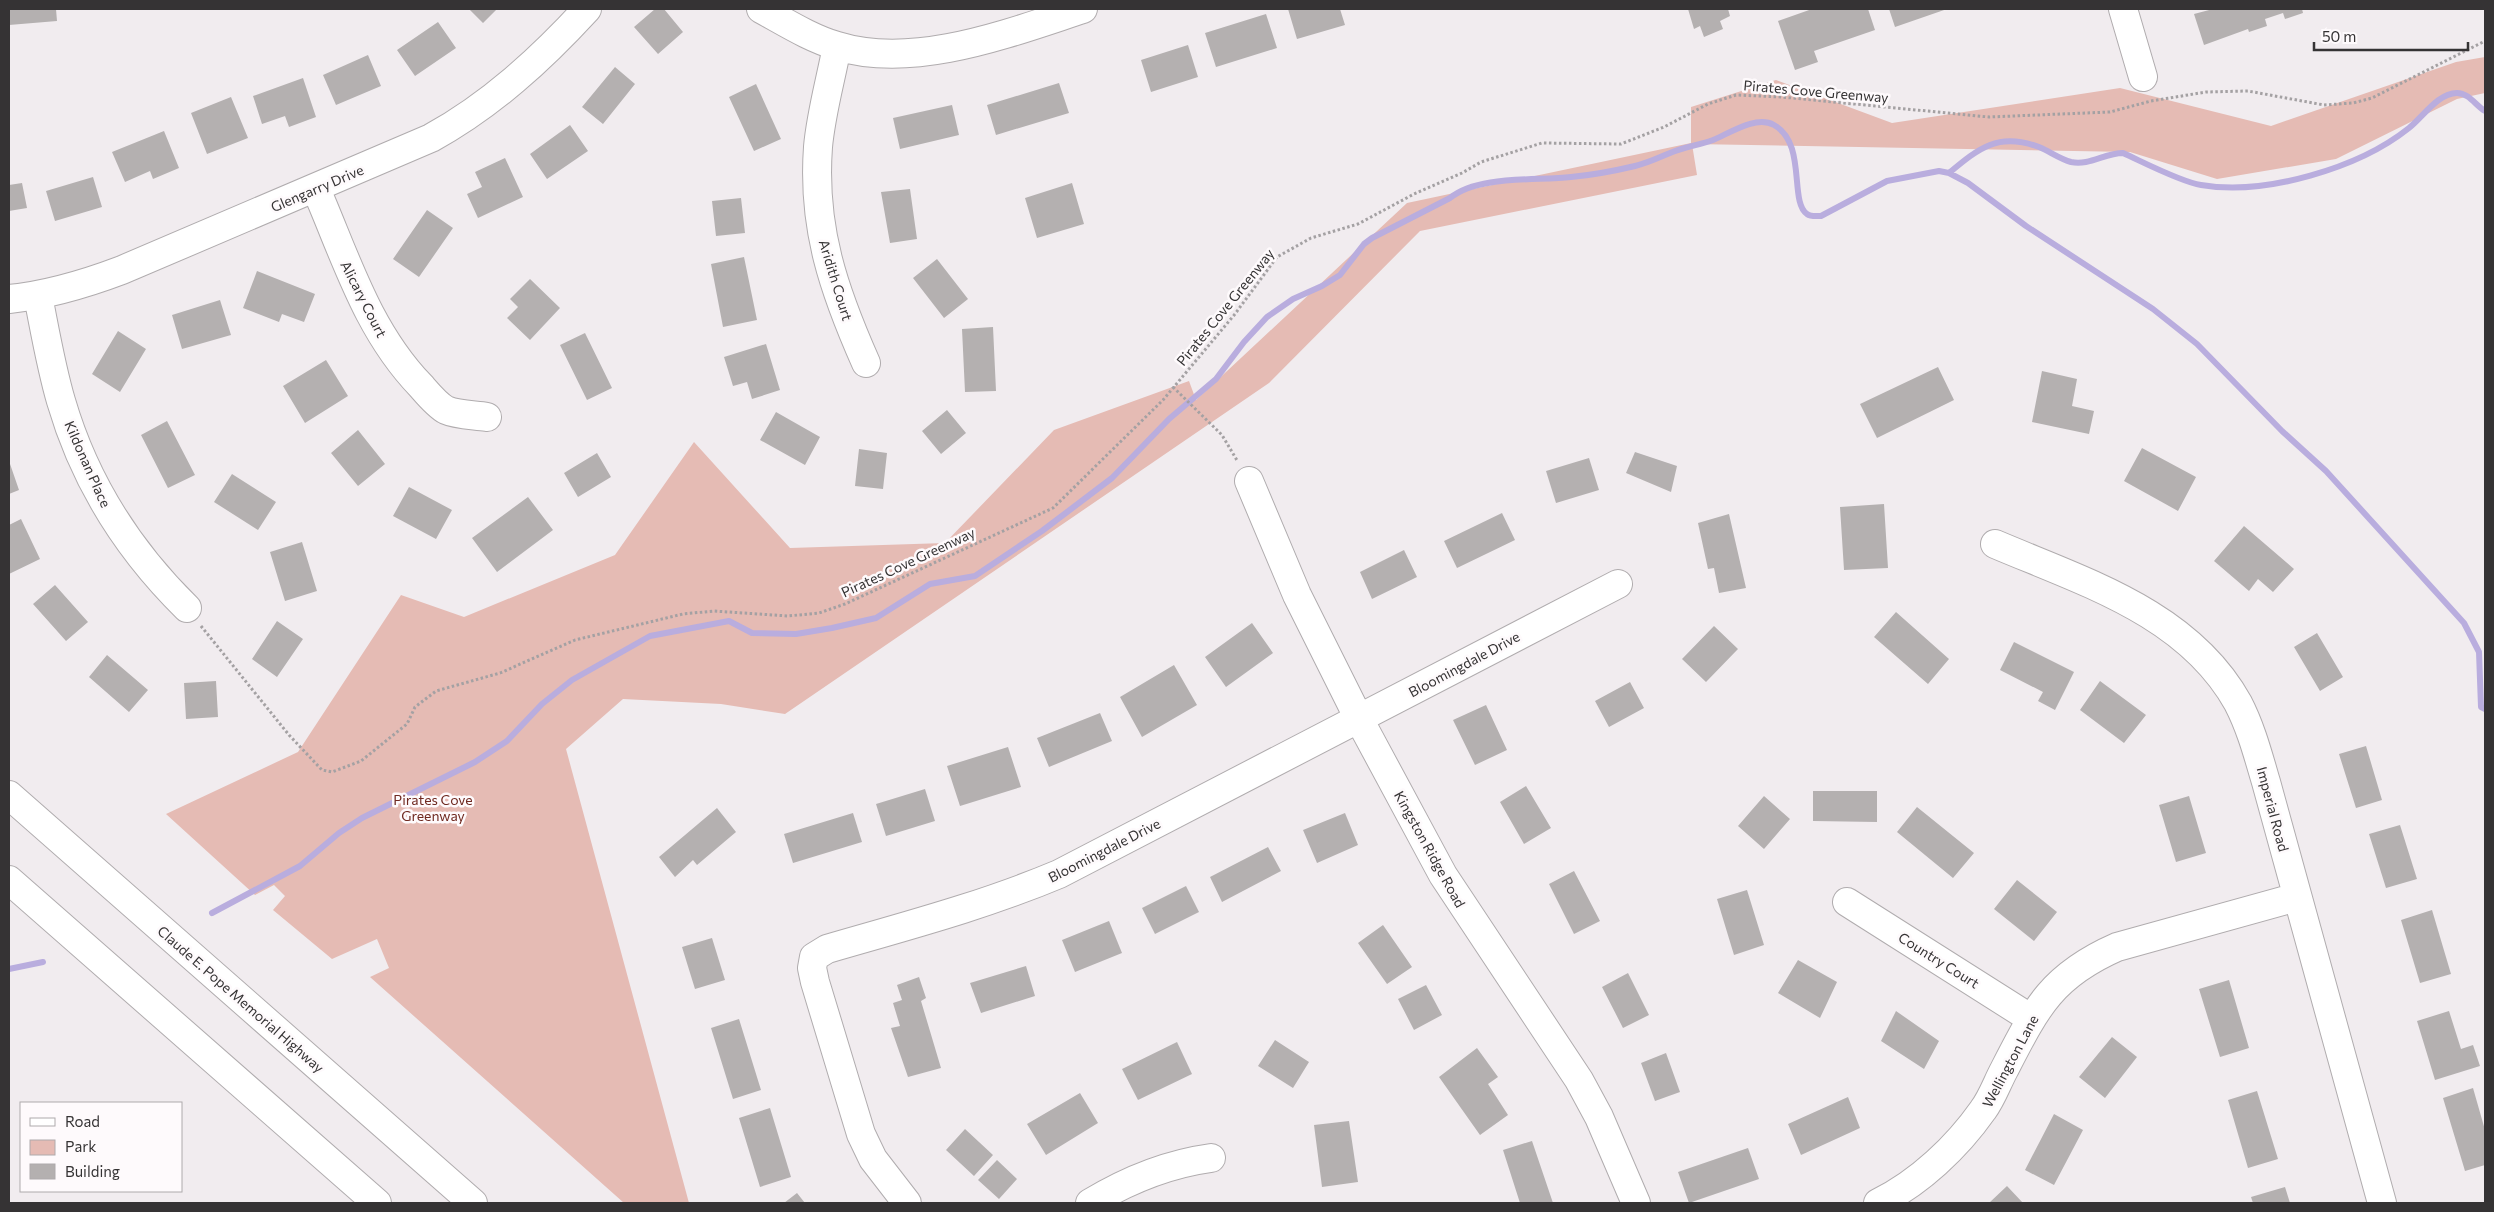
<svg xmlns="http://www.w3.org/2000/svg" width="2494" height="1212" viewBox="0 0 2494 1212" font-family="Commissioner,sans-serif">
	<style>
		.green { fill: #e5bbb4 }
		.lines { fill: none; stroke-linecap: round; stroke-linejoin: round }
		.stream { stroke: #b9adde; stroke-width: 6 }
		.building { fill: #b4b0b0 }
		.minor-casing { stroke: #b0acae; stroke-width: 30 }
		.highway-casing { stroke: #b0acae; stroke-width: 30 }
		.path { stroke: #a4a1a3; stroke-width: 3; stroke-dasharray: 2.5 2.5; stroke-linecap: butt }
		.minor { stroke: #fff; stroke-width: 28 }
		.highway { stroke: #fff; stroke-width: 28 }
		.labels { text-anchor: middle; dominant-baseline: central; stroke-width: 5; stroke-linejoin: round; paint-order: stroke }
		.street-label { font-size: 14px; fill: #353334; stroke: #fefafc }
		.park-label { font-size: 14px; fill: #6f2920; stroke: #fefafc }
	</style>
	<rect width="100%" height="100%" fill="#f1ecef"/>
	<path class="green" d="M2485,57V93L2457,99L2336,159L2217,179L2130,152L1692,144L1697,175L1420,231L1269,383L785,714L721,704L623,699L566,749L689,1203H624L370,977L389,968L377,939L332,959L273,910L285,896L274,885L255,895L166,814L298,752L401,595L464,617L615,555L694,442L790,548L945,543L1054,430L1189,381L1196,400L1407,203L1691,143V107L1776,80L1892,123L2120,88L2271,126L2456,62Z"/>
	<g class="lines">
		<path class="stream" d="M1949,173C1979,148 1998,132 2039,147C2049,151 2060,159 2071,162C2089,166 2105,153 2123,153C2143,162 2181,182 2201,185C2265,196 2359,168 2409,128C2423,117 2438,93 2457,93C2469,93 2476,106 2485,111
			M212,913L300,866L339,833L362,818L475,762L507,741L542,704L572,680L650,636L729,621L752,633L796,634L832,628L876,618L930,584L975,576L1042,531L1112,478L1169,419L1216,379L1244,342L1267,317L1293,299L1322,286L1340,275L1364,244L1372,238L1450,198C1478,175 1536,181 1571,177C1593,175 1614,171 1635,166C1648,163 1658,158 1670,153C1684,147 1699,145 1713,140C1730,133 1756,115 1774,125C1807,143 1789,202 1807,214C1811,217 1817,216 1821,216L1887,181L1939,171L1949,173L1968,183L2026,226L2153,309L2197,344L2282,431L2326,471L2464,623L2479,652L2481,707L2485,709
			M9,969L43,962"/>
	</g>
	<path class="building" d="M9,9H56L57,21L9,25Z
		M469,9H497L483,23Z
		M655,9H664L683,32L658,54L634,27Z
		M1288,9H1340L1345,25L1297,39Z
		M1688,9H1728L1730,16L1720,21L1723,29L1704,37L1700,26L1694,29Z
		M1812,9H1868L1875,30L1814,51L1818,62L1795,70L1778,21Z
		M1889,9H1947L1895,27Z
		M2213,9H2302L2303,13L2285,19L2283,13L2265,19L2267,26L2249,32L2248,29L2204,45L2194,14Z
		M1266,14L1277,48L1216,67L1205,33Z
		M438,22L456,48L415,76L397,50Z
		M1188,45L1198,77L1151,92L1141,60Z
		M368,55L381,86L336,105L323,75Z
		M615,67L635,84L603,124L582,107Z
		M303,78L316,117L289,127L285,116L262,124L253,96Z
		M1059,83L1069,113L996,135L987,105Z
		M756,84L781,139L754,151L729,97Z
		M231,97L248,138L207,154L191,113Z
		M952,105L959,135L900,149L893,118Z
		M570,125L588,151L547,179L530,154Z
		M164,131L179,168L153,179L150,171L125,182L112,152Z
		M505,158L523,197L478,218L467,194L482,187L475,172Z
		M93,177L102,207L55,221L46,191Z
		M22,183L27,208L9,211V185Z
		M1072,183L1084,224L1037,238L1025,198Z
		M910,189L917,239L890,243L881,192Z
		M741,198L745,233L716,236L712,201Z
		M427,210L453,228L419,277L393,259Z
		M744,257L757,320L723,327L711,264Z
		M937,259L968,299L944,318L913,278Z
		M257,271L315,294L304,322L282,314L279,322L243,308Z
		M530,279L560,308L530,340L507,318L518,307L510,299Z
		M220,300L231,335L182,349L172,315Z
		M993,327L996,391L965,392L962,329Z
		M118,331L146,349L120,392L92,374Z
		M585,333L612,388L587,400L560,345Z
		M766,344L780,390L752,399L747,382L733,386L724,357Z
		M326,360L348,396L305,423L283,386Z
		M1938,367L1954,400L1877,438L1860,404Z
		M2042,371L2077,379L2072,406L2094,411L2089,434L2032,422Z
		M947,410L966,433L941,454L922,431Z
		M776,412L820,437L805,465L760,440Z
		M167,421L195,475L168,488L141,435Z
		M358,430L385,464L358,486L331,453Z
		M2142,448L2196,477L2178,511L2124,481Z
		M859,449L887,453L883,489L855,486Z
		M1635,452L1677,466L1671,492L1626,473Z
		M597,453L611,477L578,497L564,473Z
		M1589,458L1599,490L1556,503L1546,471Z
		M9,461L19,490L9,494Z
		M232,474L276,502L258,530L214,502Z
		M409,487L452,510L436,539L393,516Z
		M528,497L553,530L497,572L472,538Z
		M1884,504L1888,568L1844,570L1840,507Z
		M1502,513L1515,540L1457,568L1444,541Z
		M1729,514L1746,588L1719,593L1714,568L1708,569L1698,523Z
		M21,519L40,559L9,574V525Z
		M2244,526L2294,569L2273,592L2258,579L2249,591L2214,561Z
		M302,542L317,591L285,601L270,552Z
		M1404,550L1417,577L1372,599L1360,572Z
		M55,585L88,622L66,641L33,604Z
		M1896,612L1949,659L1928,684L1874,637Z
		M277,621L303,639L277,677L252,659Z
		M1252,623L1273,653L1226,687L1205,657Z
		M1714,626L1738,649L1706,682L1682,659Z
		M2317,633L2343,677L2320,691L2294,647Z
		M2014,642L2074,672L2055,710L2038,701L2043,692L2000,670Z
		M107,655L148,690L129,712L89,677Z
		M1174,665L1197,705L1142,737L1120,697Z
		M216,681L218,717L186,719L184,683Z
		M2100,681L2146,715L2124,743L2080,710Z
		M1630,682L1644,708L1609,727L1595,701Z
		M1486,705L1507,750L1475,765L1453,720Z
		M1100,713L1112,741L1049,767L1037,738Z
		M2366,746L2382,800L2356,808L2339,754Z
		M1008,747L1021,787L960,806L947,766Z
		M1526,786L1551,828L1524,844L1500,802Z
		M925,789L935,821L886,836L876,804Z
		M1813,791H1877V822L1813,821Z
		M1764,796L1790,819L1764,849L1738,826Z
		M2189,796L2206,853L2176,862L2159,805Z
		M1917,807L1974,853L1953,878L1897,832Z
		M717,808L736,832L697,865L693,860L675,877L659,857Z
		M853,813L862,842L793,863L784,834Z
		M1345,813L1358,845L1317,863L1303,830Z
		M2400,825L2417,879L2386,888L2369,834Z
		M1268,847L1281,871L1222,902L1210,877Z
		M1574,871L1600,921L1574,934L1549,884Z
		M2017,880L2057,912L2034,941L1994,909Z
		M1186,886L1199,912L1155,934L1142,908Z
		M1747,890L1764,945L1734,955L1717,899Z
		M2432,910L2451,974L2420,983L2401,920Z
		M1109,921L1122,953L1075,972L1062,940Z
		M1383,925L1412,967L1387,984L1358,943Z
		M712,938L725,980L695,989L682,947Z
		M1798,960L1837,982L1820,1018L1778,993Z
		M1026,966L1035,996L981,1013L970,983Z
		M1628,973L1649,1015L1623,1028L1602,987Z
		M919,977L926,998L921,1001L941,1068L908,1077L891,1028L900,1026L893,1003L902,1000L897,985Z
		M2229,980L2249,1048L2220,1057L2199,989Z
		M1426,985L1442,1015L1414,1030L1398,999Z
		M1896,1011L1939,1041L1924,1069L1881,1041Z
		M2449,1011L2461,1049L2473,1045L2480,1066L2435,1080L2417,1021Z
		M739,1019L761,1090L733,1099L711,1028Z
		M2112,1037L2137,1057L2105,1098L2079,1077Z
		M1275,1040L1309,1062L1293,1088L1258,1066Z
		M1177,1042L1192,1074L1138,1100L1122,1069Z
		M1477,1048L1498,1077L1488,1084L1508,1115L1480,1135L1439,1077Z
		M1666,1053L1680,1092L1655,1101L1641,1063Z
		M2473,1088L2485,1130V1165L2465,1171L2443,1098Z
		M2257,1091L2278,1159L2248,1168L2228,1100Z
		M1080,1093L1098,1123L1046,1155L1027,1124Z
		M1848,1097L1860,1128L1801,1155L1788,1124Z
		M770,1108L791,1177L760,1187L739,1118Z
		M2054,1114L2083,1130L2054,1185L2025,1170Z
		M1349,1121L1358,1182L1322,1187L1314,1125Z
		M965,1129L993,1155L974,1176L946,1150Z
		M1532,1141L1553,1203H1520L1503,1150Z
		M1748,1148L1759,1179L1689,1203L1678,1172Z
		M997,1160L1017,1179L999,1199L978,1180Z
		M2007,1186L2023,1203H1989Z
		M2285,1187L2290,1203H2253L2251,1197Z
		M797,1193L805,1203H784Z"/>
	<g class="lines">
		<g class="minor-casing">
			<path id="minor" d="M761,9C785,22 810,38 837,46C914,70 1009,33 1083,9
				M2123,9L2143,77
				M837,46C831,79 821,113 818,147C812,228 834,291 866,363
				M316,189C346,258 367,330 421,386C428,394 437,405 446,410C457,415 475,415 487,417
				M38,296C45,331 51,367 61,401C84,480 128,550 187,608
				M9,299C49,295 85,284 122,270L431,138C491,105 541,59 587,9
				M1249,481L1297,595L1359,719L1443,875L1579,1080L1599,1117L1636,1203
				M1995,544C2084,582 2188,613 2238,703C2251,728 2258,755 2266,782L2382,1203
				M1847,902L2030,1018
				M907,1203L873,1159L861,1134L815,982L812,968L814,957L827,949C906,926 983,906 1059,874L1618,584
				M1090,1203C1128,1180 1167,1164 1211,1158
				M1878,1203C1919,1183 1957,1147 1983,1110C1992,1098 1997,1083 2004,1070C2036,1008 2051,976 2117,947L2297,897"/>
		</g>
		<g class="highway-casing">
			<path id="highway" d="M9,795L473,1203
				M9,880L377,1203"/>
		</g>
		<path class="path" d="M1173,387L1222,435L1238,462
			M201,626L289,735L322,770L332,772L361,761L407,724L415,707L436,691L500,673L575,640L683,614L714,611L788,616L819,613L845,604L1053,508L1163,400L1235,314L1277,257L1311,238L1358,224L1414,194L1462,173L1481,162L1542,143L1621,144L1664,127L1708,104L1736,95L1782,97L1989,117L2110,112L2151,101L2206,92L2248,91L2324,105L2353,103L2372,98L2485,41"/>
		<use href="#minor" class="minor"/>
		<use href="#highway" class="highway"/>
	</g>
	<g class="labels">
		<g class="street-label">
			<text transform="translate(1816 91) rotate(5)">Pirates Cove Greenway</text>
			<text transform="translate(317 188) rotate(-23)">Glengarry Drive</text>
			<text transform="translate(836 280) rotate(73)">Aridith Court</text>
			<text transform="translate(364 299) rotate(63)">Alicary Court</text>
			<text transform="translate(1225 307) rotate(-51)">Pirates Cove Greenway</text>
			<text transform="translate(88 464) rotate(66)">Kildonan Place</text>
			<text transform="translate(908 562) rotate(-25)">Pirates Cove Greenway</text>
			<text transform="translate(1464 664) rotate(-28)">Bloomingdale Drive</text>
			<text transform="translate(2273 809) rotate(75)">Imperial Road</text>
			<text transform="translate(1430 849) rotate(61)">Kingston Ridge Road</text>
			<text transform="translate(1104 850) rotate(-27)">Bloomingdale Drive</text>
			<text transform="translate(1939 960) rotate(32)">Country Court</text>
			<text transform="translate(241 999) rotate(41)">Claude E. Pope Memorial Highway</text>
			<text transform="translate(2010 1061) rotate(-62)">Wellington Lane</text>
		</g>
		<g class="park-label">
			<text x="433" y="799">Pirates Cove<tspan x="433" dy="16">Greenway</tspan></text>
		</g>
	</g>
	<rect width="2494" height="1212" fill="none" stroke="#353334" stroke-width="20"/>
	<rect x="20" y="1102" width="162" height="90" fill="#fefafc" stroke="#aeaaac"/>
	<rect x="30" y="1118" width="25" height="8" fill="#ffffff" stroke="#aeaaac"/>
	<text x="65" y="1127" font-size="15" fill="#353334">Road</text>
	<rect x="30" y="1140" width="25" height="15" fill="#e5bbb4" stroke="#aeaaac"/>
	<text x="65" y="1152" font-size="15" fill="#353334">Park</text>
	<rect x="30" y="1164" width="25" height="15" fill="#b4b0b0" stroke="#aeaaac"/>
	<text x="65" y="1177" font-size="15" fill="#353334">Building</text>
	<path d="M2314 42v8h154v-8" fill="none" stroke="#353334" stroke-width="2.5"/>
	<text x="2322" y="42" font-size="15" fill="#353334" stroke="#fefafc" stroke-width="4" paint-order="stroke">50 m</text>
</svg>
